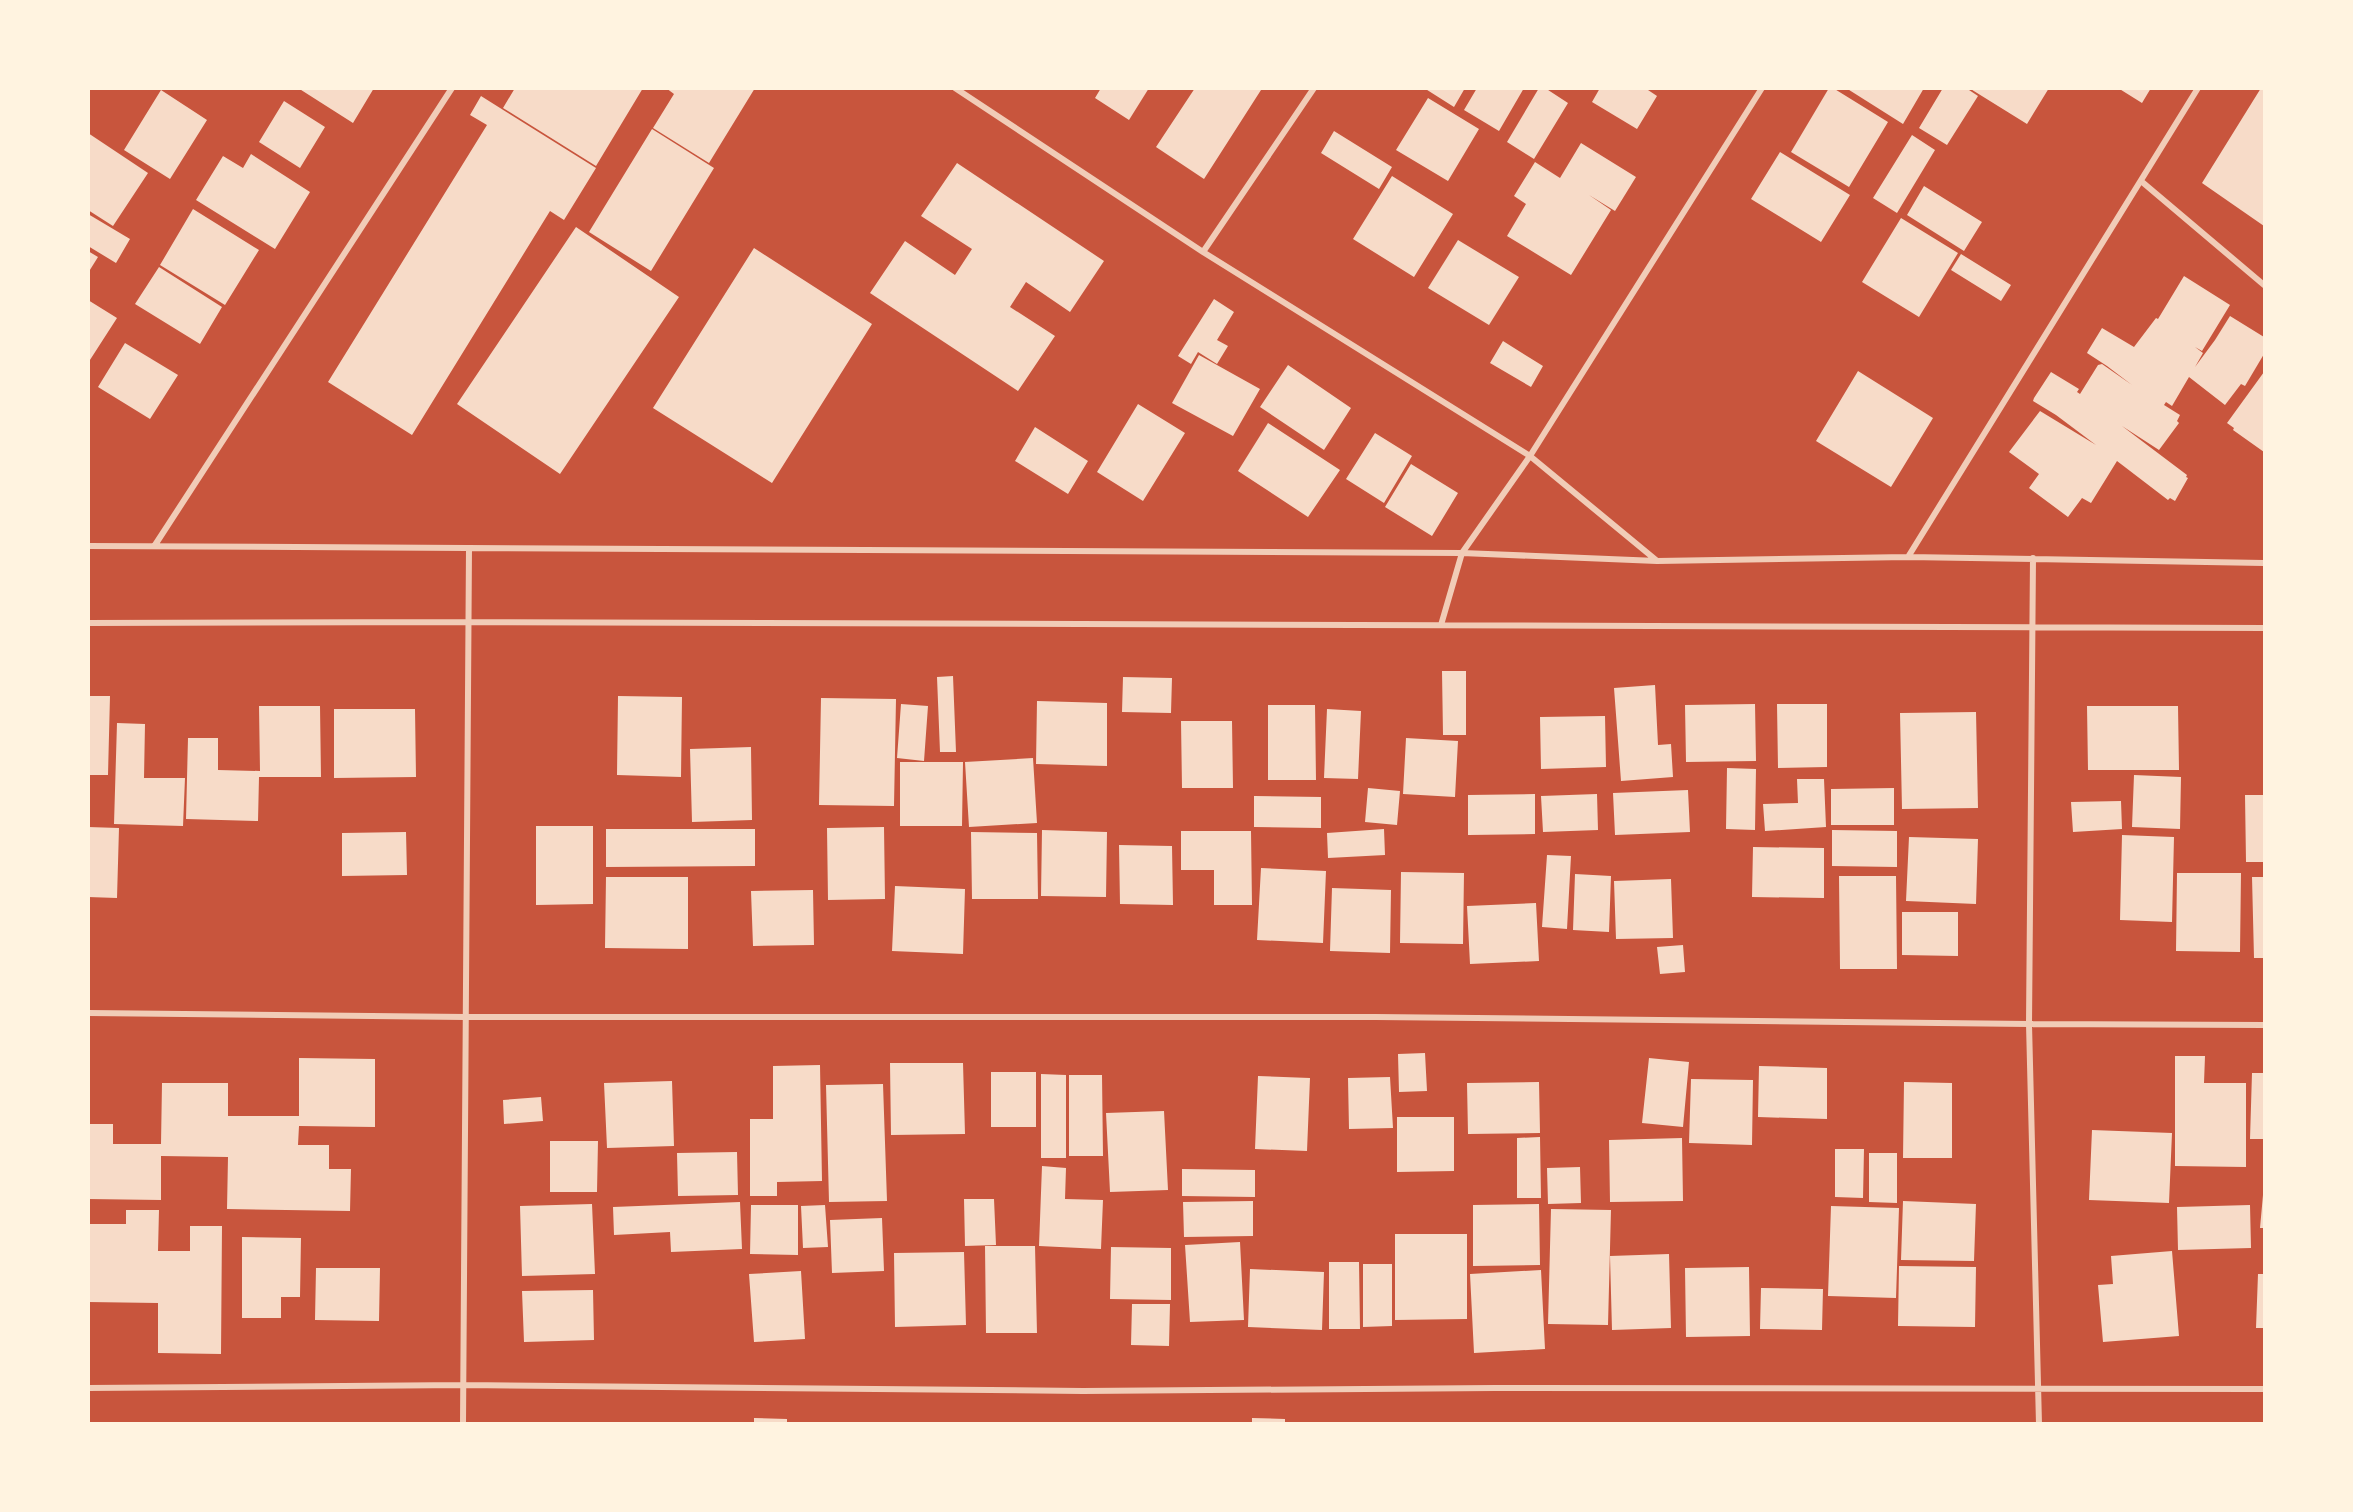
<svg xmlns="http://www.w3.org/2000/svg" width="2353" height="1512" viewBox="0 0 2353 1512" font-family="'Work Sans',sans-serif">
	<style>
		.building { fill: #f7dbc8 }
		.lines { fill: none; stroke-linecap: round; stroke-linejoin: round }
		.minor { stroke: #f1ccb7; stroke-width: 6 }
	</style>
	<rect width="100%" height="100%" fill="#c8553d"/>
	<path class="building" d="M298,88H374L353,123Z
		M515,88H643L596,166L503,108Z
		M666,88H755L709,163L653,128L674,94Z
		M1101,88H1149L1129,120L1095,98Z
		M1195,88L1261,90L1204,179L1156,147Z
		M1424,88H1465L1454,107Z
		M1477,88H1524L1499,131L1464,110Z
		M1539,88H1545L1568,103L1534,159L1507,142Z
		M1600,88H1645L1657,96L1637,129L1592,102Z
		M1829,88H1833L1888,122L1849,187L1791,152Z
		M1846,88H1924L1903,124Z
		M1943,88H1966L1978,96L1947,145L1919,128Z
		M1969,88H2049L2027,124Z
		M2118,88H2151L2142,103Z
		M2261,88H2264V226L2202,183Z
		M161,90L207,120L170,179L124,150Z
		M481,96L596,168L564,220L550,211L412,435L328,382L487,125L470,115Z
		M1428,98L1479,129L1448,181L1396,150Z
		M284,101L325,127L300,168L259,142Z
		M652,129L714,168L651,271L589,232Z
		M1334,131L1392,167L1379,189L1321,153Z
		M88,133L148,173L113,226L88,210Z
		M1912,135L1935,150L1897,213L1873,198Z
		M1581,143L1636,177L1615,211L1589,195L1611,210L1571,275L1507,236L1526,204L1514,196L1535,162L1560,178Z
		M1780,152L1850,195L1821,242L1751,199Z
		M251,154L310,192L275,249L196,200L223,156L243,168Z
		M957,163L1104,261L1070,312L1026,282L1010,307L1055,336L1018,391L870,293L905,241L955,275L972,249L921,216Z
		M1392,176L1453,214L1414,277L1353,239Z
		M1924,186L1982,222L1964,251L1907,215Z
		M193,209L259,250L225,305L160,265Z
		M88,214L130,239L116,263L88,246Z
		M1901,218L1958,253L1919,317L1862,282Z
		M576,227L679,297L560,474L457,404Z
		M1458,240L1519,277L1489,325L1428,288Z
		M754,248L872,324L772,483L653,408Z
		M88,251L98,257L88,273Z
		M1961,254L2011,285L2001,301L1951,270Z
		M159,267L222,307L200,344L135,304Z
		M2184,276L2230,305L2202,351L2195,347L2203,353L2195,367L2215,340L2230,316L2264,337V354L2245,386L2241,384L2225,405L2189,377L2172,406L2166,402L2164,405L2180,415L2177,421L2179,423L2159,450L2122,426L2187,475L2186,477L2188,478L2175,501L2170,498L2168,500L2117,461L2091,503L2082,498L2068,517L2029,488L2039,474L2009,452L2040,411L2096,445L2056,415L2033,401L2034,398L2051,372L2079,389L2077,392L2080,394L2098,365L2102,364L2132,385L2107,366L2087,353L2088,351L2102,328L2134,347L2156,318L2158,319Z
		M1214,299L1234,312L1217,340L1228,346L1217,364L1198,352L1191,364L1178,356Z
		M88,300L117,318L88,363Z
		M1503,341L1543,366L1531,387L1490,363Z
		M125,343L178,375L150,419L98,387Z
		M1199,355L1260,389L1233,436L1172,403Z
		M1288,365L1351,408L1324,450L1260,407Z
		M1858,371L1933,418L1891,487L1816,441Z
		M2264,372V452L2233,430L2234,428L2227,423Z
		M1138,404L1185,433L1143,501L1097,472Z
		M1268,423L1340,470L1308,517L1238,471Z
		M1035,427L1088,461L1068,494L1015,461Z
		M1375,433L1412,456L1384,503L1346,479Z
		M1411,464L1458,493L1432,536L1385,507Z
		M1442,671H1466V735H1443Z
		M953,676L956,752H940L937,677Z
		M1123,677L1172,678L1171,713L1122,712Z
		M1655,685L1658,745L1671,744L1673,777L1621,781L1614,688Z
		M88,696H110L108,775H88Z
		M618,696L682,697L681,777L617,775Z
		M821,698L896,699L894,806L819,805Z
		M1037,701L1107,703V766L1036,764Z
		M901,704L928,706L924,761L897,758Z
		M1755,704L1756,761L1686,762L1685,705Z
		M1777,704H1827V767L1778,768Z
		M1268,705H1315L1316,780H1268Z
		M259,706H320L321,777H259L258,821L186,819L188,738H218V770L260,771Z
		M2087,706H2178L2179,770H2088Z
		M334,709H415L416,777L334,778Z
		M1327,709L1361,711L1358,779L1324,778Z
		M1976,712L1978,808L1902,809L1900,713Z
		M1605,716L1606,767L1541,769L1540,717Z
		M1181,721H1232L1233,788H1182Z
		M117,723L145,724L144,778H185L183,826L114,824Z
		M1406,738L1458,741L1455,797L1403,794Z
		M751,747L752,820L692,822L690,749Z
		M1033,758L1037,823L969,827L965,762Z
		M900,762H963L962,826H900Z
		M1727,768L1756,769L1755,830L1726,829Z
		M2134,775L2181,777L2180,829L2132,827Z
		M1797,779H1824L1826,827L1765,831L1763,804L1798,803Z
		M1368,788L1400,791L1397,825L1365,822Z
		M1894,788V825H1831V789Z
		M1688,790L1690,832L1615,835L1613,793Z
		M1535,794V834L1468,835V795Z
		M1597,794L1598,830L1543,832L1541,796Z
		M2245,795H2264V862H2246Z
		M1254,796L1321,797V828L1254,827Z
		M2121,801L2122,829L2073,832L2071,802Z
		M536,826H593V904L536,905Z
		M88,827L119,828L117,898L88,897Z
		M884,827L885,899L828,900L827,828Z
		M606,829H755V866L606,867Z
		M1384,829L1385,855L1328,858L1327,833Z
		M1042,830L1107,832L1106,897L1041,896Z
		M1832,830L1897,831V867L1832,866Z
		M1181,831H1251L1252,905H1214V870H1181Z
		M406,832L407,875L342,876V833Z
		M971,832L1037,833L1038,899H972Z
		M2122,835L2174,837L2172,922L2120,920Z
		M1909,837L1978,839L1976,904L1906,901Z
		M1119,845L1172,846L1173,905L1120,904Z
		M1753,847L1824,848V898L1752,897Z
		M1547,855L1571,856L1567,929L1542,927Z
		M1261,868L1326,871L1323,943L1257,940Z
		M1401,872L1464,873L1463,944L1400,943Z
		M2177,873H2241L2240,952L2176,951Z
		M1575,874L1611,876L1609,932L1573,930Z
		M1839,876H1896L1897,969H1840Z
		M606,877H688V949L605,948Z
		M2252,877H2264V958H2254Z
		M1671,879L1673,938L1616,939L1614,881Z
		M895,886L965,889L963,954L892,951Z
		M1332,888L1391,890L1390,953L1330,951Z
		M813,890L814,945L753,946L751,891Z
		M1536,903L1539,961L1470,964L1467,906Z
		M1902,912H1958V956L1902,955Z
		M1683,945L1685,972L1660,974L1657,947Z
		M1425,1053L1427,1091L1399,1092L1398,1054Z
		M2175,1056H2205L2204,1083H2246V1167L2175,1166Z
		M299,1058L375,1059V1127L299,1126L298,1145H329V1169H351L350,1211L227,1209L228,1157L161,1156V1200L88,1199V1124H113V1144H161L162,1083H228V1116H299Z
		M1649,1058L1689,1062L1683,1127L1642,1123Z
		M890,1063H963L965,1134L891,1135Z
		M820,1065L822,1181L777,1182V1196H750V1119H773V1066Z
		M1759,1066L1827,1068V1119L1758,1117Z
		M991,1072H1036V1127H991Z
		M2252,1073H2264V1139H2250Z
		M1041,1074L1066,1075V1158H1041Z
		M1069,1075H1102L1103,1156H1069Z
		M1258,1076L1310,1078L1307,1151L1255,1149Z
		M1390,1077L1393,1128L1349,1129L1348,1078Z
		M1691,1079L1753,1080L1752,1145L1689,1143Z
		M672,1081L674,1146L607,1148L604,1083Z
		M1539,1082L1540,1133L1468,1134L1467,1083Z
		M1904,1082L1952,1083V1158H1903Z
		M883,1084L887,1201L829,1202L826,1085Z
		M541,1097L543,1121L504,1124L503,1100Z
		M1164,1111L1168,1190L1110,1192L1106,1113Z
		M1397,1117H1454V1171L1397,1172Z
		M2092,1130L2172,1133L2169,1203L2089,1200Z
		M1540,1137L1541,1198H1517V1138Z
		M1682,1138L1683,1201L1610,1202L1609,1140Z
		M550,1141H598L597,1192H550Z
		M1835,1149H1864L1863,1198L1835,1197Z
		M737,1152L738,1195L678,1196L677,1153Z
		M1869,1153H1897V1203L1869,1202Z
		M1042,1166L1066,1168L1065,1199L1103,1200L1101,1249L1039,1246Z
		M1580,1167L1581,1203L1548,1204L1547,1168Z
		M1182,1169L1255,1170V1197L1182,1196Z
		M2263,1195H2264V1228H2260Z
		M964,1199H994L996,1245L965,1246Z
		M1253,1201V1236L1184,1237L1183,1202Z
		M1903,1201L1976,1204L1974,1261L1901,1260Z
		M740,1202L742,1249L671,1252L670,1232L614,1235L613,1207Z
		M592,1204L595,1274L522,1276L520,1206Z
		M1539,1204L1540,1265L1473,1266V1205Z
		M751,1205H798V1255L750,1254Z
		M825,1205L828,1247L803,1248L801,1206Z
		M2250,1205L2251,1248L2178,1250L2177,1207Z
		M1831,1206L1899,1208L1896,1298L1828,1296Z
		M1551,1209L1611,1210L1608,1325L1548,1324Z
		M126,1210H159L158,1251H190V1226H222L221,1354L158,1353V1303L88,1302V1224H126Z
		M882,1218L884,1271L832,1273L830,1220Z
		M1395,1234H1467V1319L1395,1320Z
		M242,1237L301,1238L300,1297H281V1318H242Z
		M1240,1242L1244,1320L1190,1322L1185,1245Z
		M985,1246H1035L1037,1333H986Z
		M1111,1247L1171,1248V1300L1110,1299Z
		M2172,1251L2179,1336L2103,1342L2098,1285L2113,1284L2111,1256Z
		M964,1252L966,1325L895,1327L894,1253Z
		M1669,1254L1671,1328L1612,1330L1610,1256Z
		M1329,1262H1359L1360,1329H1329Z
		M1363,1264H1392V1326L1363,1327Z
		M1899,1266L1976,1267L1975,1327L1898,1326Z
		M1749,1267L1750,1336L1686,1337L1685,1268Z
		M316,1268H380L379,1321L315,1320Z
		M1250,1269L1324,1272L1322,1330L1248,1327Z
		M1541,1270L1545,1349L1474,1353L1470,1274Z
		M801,1271L805,1339L754,1342L749,1274Z
		M2258,1274H2264V1328H2256Z
		M1761,1288L1823,1289L1822,1330L1760,1329Z
		M593,1290L594,1340L524,1342L522,1291Z
		M1132,1304H1170L1169,1346L1131,1345Z
		M754,1418L787,1419V1424H754Z
		M1252,1418L1285,1419V1424H1252Z"/>
	<g class="lines">
		<path class="minor" d="M955,88L1203,252L1530,456L1656,560
			M2141,181L2264,285
			M1203,252L1314,88
			M155,545L452,88
			M88,546L1462,553L1657,561L1908,557L2264,563
			M1908,557L2198,88
			M2033,558L2029,1024L2039,1424
			M88,623L469,622L2264,628
			M1441,625L1462,553L1530,456L1762,88
			M88,1013L465,1017H1376L2029,1024L2264,1025
			M88,1388L464,1385L1083,1391L1494,1388L2264,1389
			M463,1424L469,548"/>
	</g>
	<rect width="2353" height="1512" fill="none" stroke="#fff3e0" stroke-width="180"/>
</svg>
